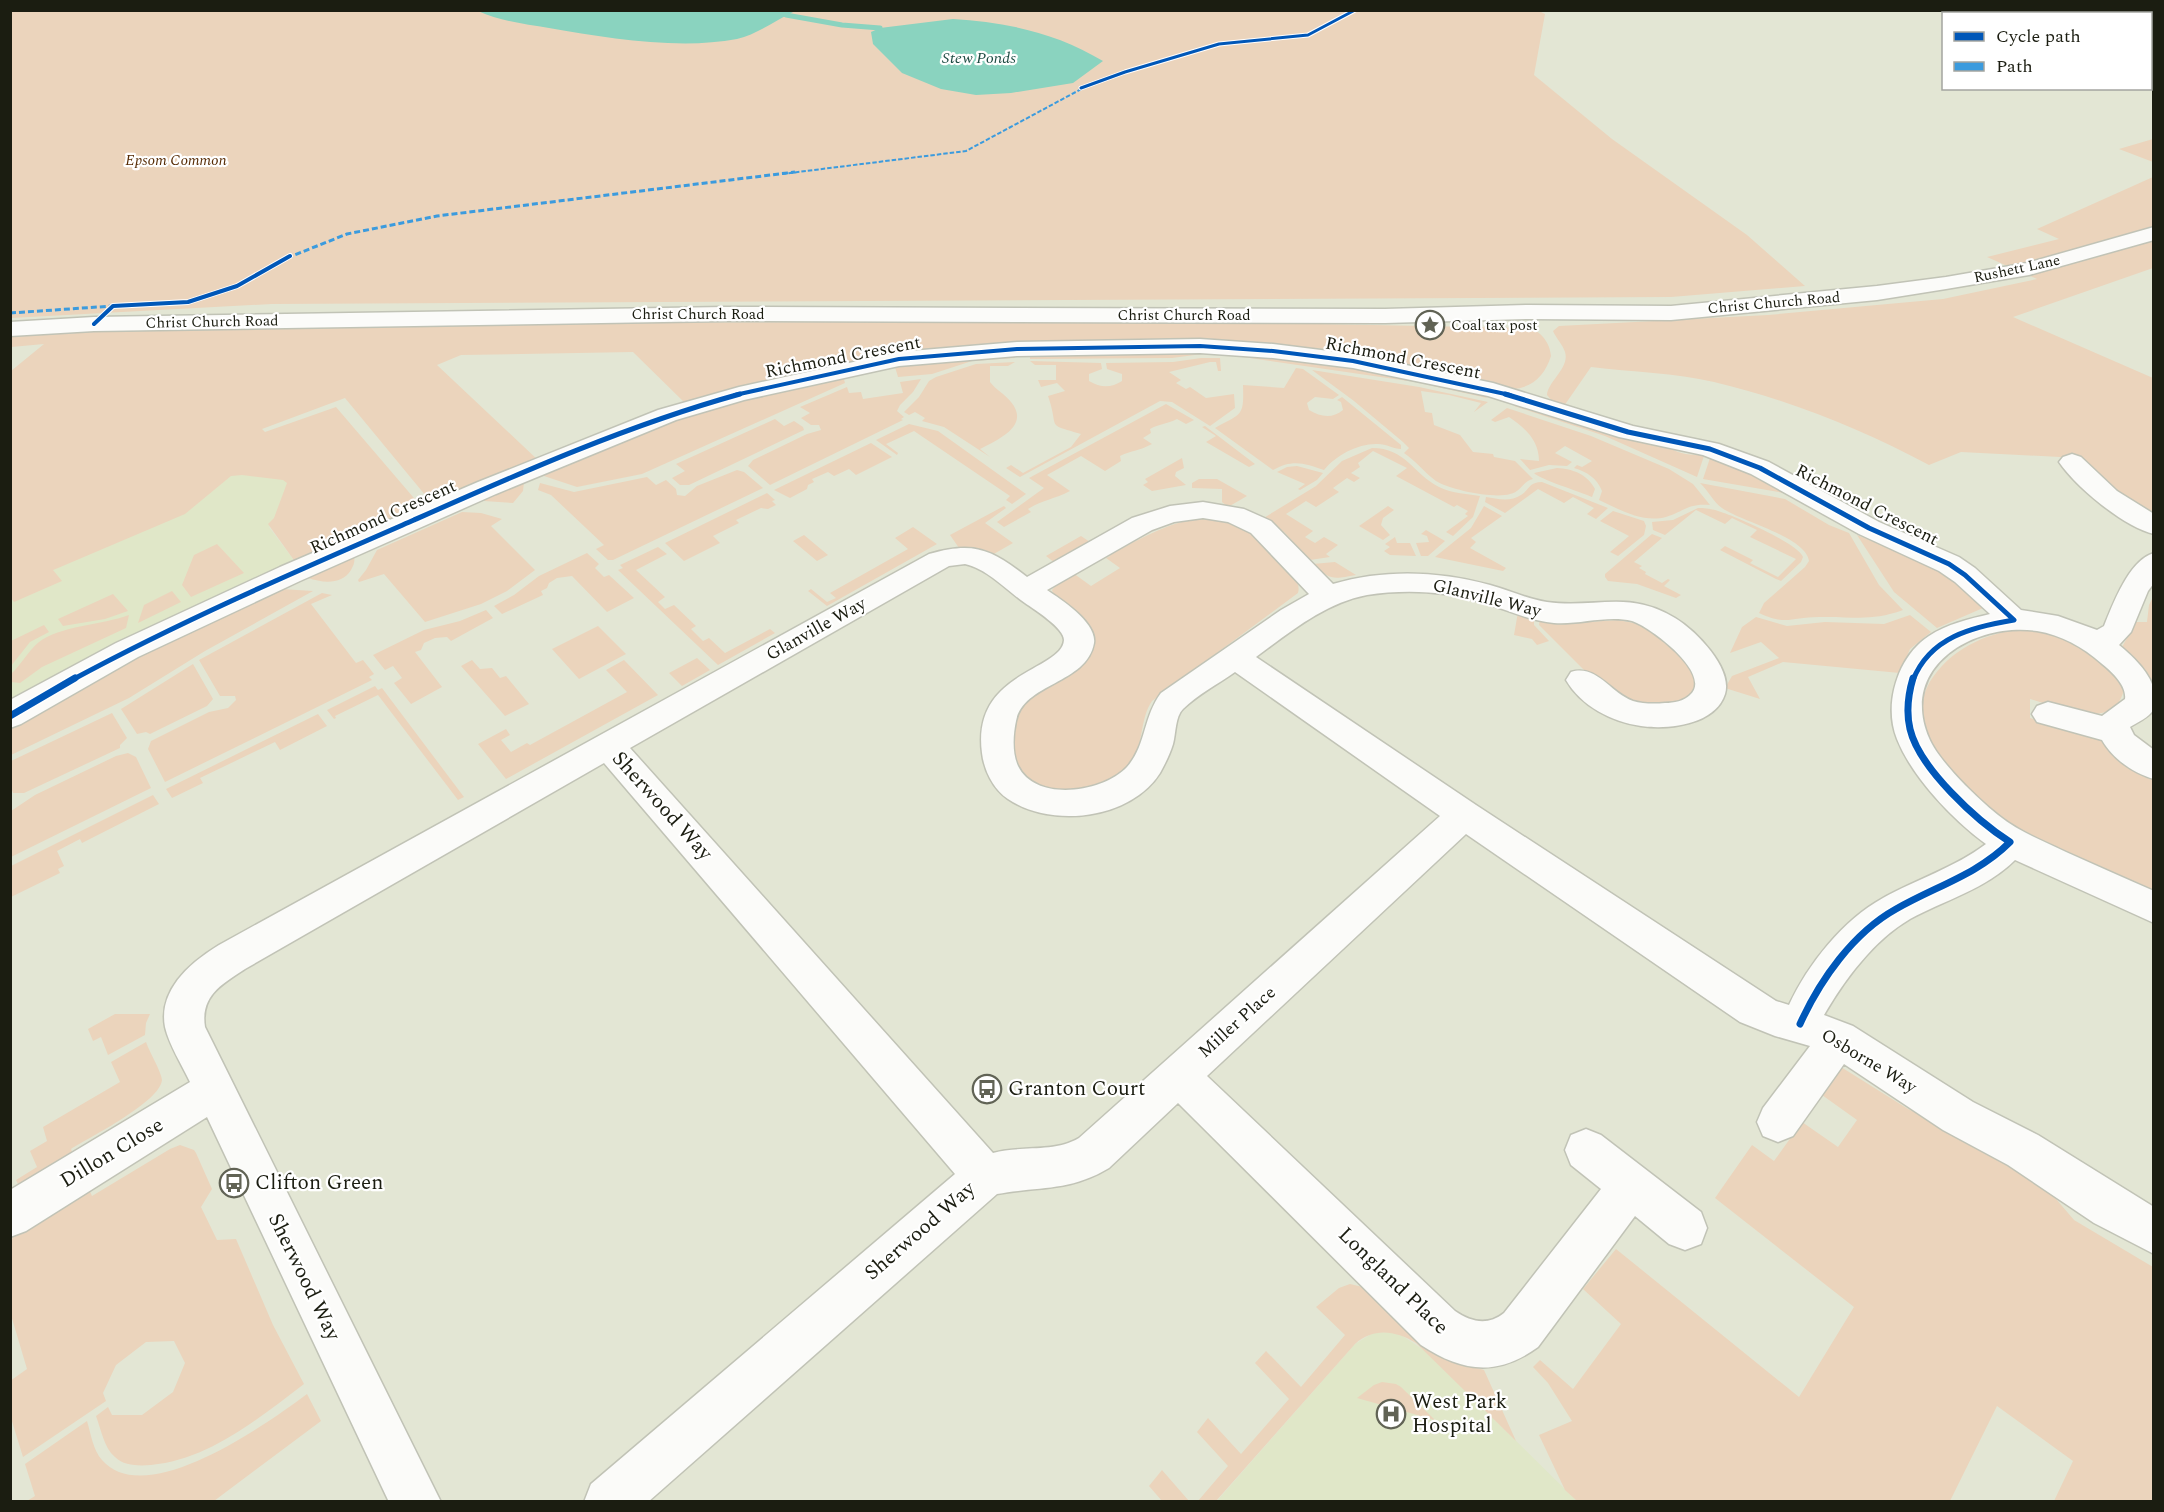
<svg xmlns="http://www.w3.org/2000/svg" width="2164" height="1512" viewBox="0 0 2164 1512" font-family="Spectral,serif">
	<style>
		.built { fill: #e0e7c8 }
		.green { fill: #ebd4bc }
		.water { fill: #8ad3bf }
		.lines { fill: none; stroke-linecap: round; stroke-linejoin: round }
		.stream { stroke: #8ad3bf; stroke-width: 5 }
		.street-casing { stroke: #c1c3b6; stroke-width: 3 }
		.secondary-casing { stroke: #c1c3b6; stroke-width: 3 }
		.street { fill: #fbfbf9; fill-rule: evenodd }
		.secondary { fill: #fbfbf9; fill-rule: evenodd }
		.quiet-far1 { stroke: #3b9bde; stroke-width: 2; stroke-dasharray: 4.5 2; stroke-linecap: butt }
		.quiet { stroke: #3b9bde; stroke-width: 3; stroke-dasharray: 6 3; stroke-linecap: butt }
		.cycleway-far3-casing { stroke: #fff; stroke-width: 5 }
		.cycleway-far2-casing { stroke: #fff; stroke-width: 6 }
		.cycleway-far1-casing { stroke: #fff; stroke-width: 8 }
		.cycleway-casing { stroke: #fff; stroke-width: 10 }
		.cycleway-far3 { stroke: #0057b8; stroke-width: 3 }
		.cycleway-far2 { stroke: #0057b8; stroke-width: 4 }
		.cycleway-far1 { stroke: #0057b8; stroke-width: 5 }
		.cycleway { stroke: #0057b8; stroke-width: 7 }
		.labels { text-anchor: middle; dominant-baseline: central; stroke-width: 4.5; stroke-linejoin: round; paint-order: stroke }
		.far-park-label { font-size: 15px; font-style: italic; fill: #552a03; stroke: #fff }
		.far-street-label { font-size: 15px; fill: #1b1d11; stroke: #fff }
		.far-poi-label { font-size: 15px; fill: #1b1d11; stroke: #fff; text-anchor: start }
		.far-water-label { font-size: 16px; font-style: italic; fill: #1d4b42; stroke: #fff }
		.street-label { font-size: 18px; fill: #1b1d11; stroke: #fff }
		.near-street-label { font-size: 21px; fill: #1b1d11; stroke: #fff }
		.near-poi-label { font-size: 21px; fill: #1b1d11; stroke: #fff; text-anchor: start }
	</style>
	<rect width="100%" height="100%" fill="#e3e6d4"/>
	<path class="built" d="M11,402L249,412L297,475L310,496L269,527L296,563L142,633L11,699Z
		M1388,1332L1401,1335L1425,1351L1577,1501L1216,1502L1355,1344L1373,1333Z"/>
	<path class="green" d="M10,11H1539L1545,14L1534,75L1612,139L1747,235L1805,286L1671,297L272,304L11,318Z
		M2153,139V162L2119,149Z
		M2153,177V268L2013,317L2153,378V522L2079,458L1961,452L1929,465C1861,429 1790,400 1714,382C1675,373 1632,372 1591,367L1564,406L1552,401L1547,395C1548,381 1570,368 1565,352C1563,345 1556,338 1553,331L1559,326L1768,315L1943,299L2037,279L1987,257L2059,239L2037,229Z
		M1173,321L1529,328C1541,331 1550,343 1551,356C1545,375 1533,388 1512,389L1335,355L1327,349L1239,343L924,352L686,404L633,352L461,355L437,365L540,462L435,507L345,398L262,429L265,432L336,407L425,511L296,563L268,524L274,518L287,483L283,480L242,475L231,476L185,514L58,568L53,570L62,581L14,602L11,598V371L44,344L11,347V335L60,331L500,323Z
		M1220,351V355L1202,354L1172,358L1030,359V352Z
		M1015,352V358L972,361L932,374L898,377L895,367L881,369L882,367Z
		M1237,352L1321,362L1484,393L1487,398L1415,382L1236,356Z
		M1201,358H1220L1221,371H1218L1216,362H1210L1169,372L1181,380L1176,383L1186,389L1190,387L1206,398L1234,394L1235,408L1210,426L1172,402L1160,401L1020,477L1006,468L1011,465L1023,473L1071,447L1081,434C1044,423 1060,430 1048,396L1065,391L1057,383L1041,387L1038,380H1056V365H1035L1030,361L1101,363L1102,369L1089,374V381C1101,388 1111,388 1122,381V374L1107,369L1106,363L1173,362Z
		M1015,362L1008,366H990V382C996,390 1005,394 1011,402C1031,426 997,440 980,449L990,457L944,427L922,421L925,418L915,412L909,415L904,412L919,397L929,381L936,377L976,364Z
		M1296,368L1303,369L1339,395L1333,399L1315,397L1307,403L1309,410C1321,417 1332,419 1343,410L1341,402L1337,400L1342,397L1401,445V449C1394,449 1386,444 1378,444C1359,443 1336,455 1324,470C1305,463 1292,459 1273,470L1215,428C1242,413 1244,417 1243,385L1284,388Z
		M1312,370L1419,387L1488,402L1474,412L1481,403L1449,395L1421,391L1425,412L1432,413L1434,425L1460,435L1473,452L1493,454L1494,457L1515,461L1533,479C1523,481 1521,492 1510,494C1495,499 1450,490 1436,481C1425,473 1416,461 1404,453L1409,448L1403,442L1354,401Z
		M843,376L845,383L642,474L577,487L541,475L612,441L716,407Z
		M921,379L913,392L900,405L897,411L904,417L901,419L903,420L770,485L748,466L753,460L807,434L821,430L819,425H811L801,418L810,413L800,407L847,387L849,393L861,392L863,399L903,393L900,382Z
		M1166,404L1194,420L1186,424L1177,419C1167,424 1159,424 1150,429L1151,433L1143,438L1152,444C1139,451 1130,451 1120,456L1121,461L1105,471L1081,456L1047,475L1070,491C1055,499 1042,500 1028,509L1031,512L1004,527L997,522L1044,488L1029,478Z
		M1521,404L1664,444C1673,452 1692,458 1705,453L1697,477L1605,436L1514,406Z
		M1507,408L1591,436L1669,469L1693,484L1710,505C1688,503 1685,511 1666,517C1643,523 1620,510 1599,500L1602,491C1597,478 1587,472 1574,468L1577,465L1582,467L1592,461L1565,446L1555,453L1572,462L1567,466L1549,465L1530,470L1520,459L1539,461C1539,440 1525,428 1509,417L1495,422L1491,420Z
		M775,419L784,426L794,421L803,427L804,430L689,485H680L672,478L685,471L676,464Z
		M909,424L938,431L1026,494L1012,504L1006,500L1010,496L914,431L886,444L898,453L897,455L876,440Z
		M1205,426L1255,464L1249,467L1206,442L1216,436L1202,427Z
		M871,443L892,457L856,475L849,469L834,476L828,472L812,479L814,482L808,485L807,489L790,498L774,490Z
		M1372,448C1406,448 1412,473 1439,487C1451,493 1466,494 1480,496L1473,517L1453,536L1446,532L1468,516L1465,514L1468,511L1457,505L1454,507L1396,476L1407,468L1373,451L1358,463L1360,467L1351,473L1360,478L1354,482L1347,478L1333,488L1339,492L1316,507L1306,501L1286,514L1313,531L1305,537L1315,543L1324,537L1338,545L1326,554L1330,557L1310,560L1284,532L1262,519L1316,486L1342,461Z
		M1715,457L1783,487L1784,493L1703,479L1710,458Z
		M1182,458L1184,468L1176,472L1175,476L1186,485L1152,491L1143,485L1148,482L1145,479Z
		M1297,466L1323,473L1317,480L1300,490L1298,489L1305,484L1277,472L1287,467Z
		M1557,468C1573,469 1587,474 1595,489L1592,497C1581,492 1539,479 1534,473Z
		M737,470L744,472L763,488L613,560H608L596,549L604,545L551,495L538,490L540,483L574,492L647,477L656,485L666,480L676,489L677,495L685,496L697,486Z
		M1199,479H1217L1247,496L1228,507L1222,502V489L1192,488V483Z
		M524,482L523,491L513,503L484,501L482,499Z
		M1542,482L1608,508L1596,519L1587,514L1594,508L1573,497L1564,503L1538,489L1505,513L1485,502L1486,497C1497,499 1511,502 1521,495C1530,489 1529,482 1542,482Z
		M1700,483L1785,499L1829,525L1849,533L1879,585L1903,610C1870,622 1853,616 1819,617C1791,617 1787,626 1759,613L1764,603L1805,567L1809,561C1806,537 1740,521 1722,508C1714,503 1708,490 1700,483Z
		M767,493L775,500L772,501L776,505L768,509L761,508L736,520L739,523L713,536L720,543L684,561L665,543Z
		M1004,506L1006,508L985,523L1013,543L992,555L977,549L959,548L950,535Z
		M1388,506L1394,510L1383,518L1381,525L1390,535L1383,540L1359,526Z
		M1484,506L1502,516L1471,538L1476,542L1470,548L1506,568L1503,571L1435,557L1471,528Z
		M1698,508C1706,508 1713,509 1721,512C1737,517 1797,543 1803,557L1801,562L1781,581L1776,579L1720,550L1725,546L1753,560L1750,563L1778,577L1796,559L1750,537L1757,530L1732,518L1725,524L1696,510L1665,535L1653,530L1652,522L1673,520Z
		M1613,511L1644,521L1646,526L1644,535L1618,556L1610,552L1629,536L1600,521Z
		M462,512L481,513L502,519L491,526L535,570L507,591L481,604L425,622L384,574L359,582L358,580L366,570L377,550Z
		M1197,519C1246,518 1257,535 1287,569C1293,576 1301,583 1298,593L1152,701C1139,720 1144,747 1130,767C1110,793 1063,797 1035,785C1026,781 1018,769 1011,762L1015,713L1029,698L1077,664L1052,590L1058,583L1073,573L1091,586L1120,568L1106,558L1110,556L1108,554C1138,542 1164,523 1197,519Z
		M913,527L937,544L827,606L808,591L811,589L827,602L836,598L830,593L908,549L895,538Z
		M1426,530L1445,541L1428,556H1421L1416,543L1429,542L1427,536L1421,534Z
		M1652,534L1662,538L1634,562L1642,566L1639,568L1646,572L1645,574L1662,583L1668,579L1670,580L1664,586L1681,595L1676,598L1637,584L1608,581L1605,577V574Z
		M804,535L828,555L817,561L793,541Z
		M1857,535L1941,569L1984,605L1983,608L1937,628L1894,592Z
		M1081,536L1090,542L1055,563L1046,556Z
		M1395,537L1397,543H1410L1416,556L1390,555L1384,551L1390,547L1385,544Z
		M217,544L244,573L191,597L182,585L194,555Z
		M658,547L667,554L636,570L665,597L658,602L665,609L674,605L696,626L691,629L703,641L709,638L725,653L770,629L775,633L718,665L618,570L623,568L620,565Z
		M587,553L599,564L595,568L604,577L609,575L634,598L607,612L572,576L557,578L549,583L547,588L541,591L543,595L502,614L494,606L514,595L539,576Z
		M354,556C355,562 354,564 351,570C342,585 323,583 308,578Z
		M1335,562L1356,575C1334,579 1330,581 1313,564Z
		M281,589L313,591L205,651L129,698L11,755V721L48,698Z
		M172,591L181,602L138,623L144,605Z
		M322,593L332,595L311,604L356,663L363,660L374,674L369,677L372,680L165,782L148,749L151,741L209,712L228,708L236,700L235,696H220L199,660Z
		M113,594L128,611L105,619L63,626L58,619Z
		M2153,597V690L2122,647L2136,622H2147L2149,605Z
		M486,610L493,618L451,641L447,637L435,638L424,643L421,650L415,652L442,687L411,704L394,683L402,678L393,666L385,670L373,655L424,630L460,621Z
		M1518,612L1534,617V625L1549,641L1537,645L1532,639L1514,635Z
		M129,615L126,628L42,667L20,683L11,682V674C21,665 28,651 39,642C59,626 102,625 129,615Z
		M1910,615L1931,632L1910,649L1900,673L1783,662L1748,677L1760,699L1725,688L1732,676L1779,658L1761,642L1730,653L1742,627L1756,617L1787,626L1825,622L1884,624Z
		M1540,618L1574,623L1618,620L1639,624L1680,649L1695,677V689L1691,697L1669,706L1625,701L1590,676L1539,625Z
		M44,625L49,632L30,642L11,666V641Z
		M598,626L626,654L579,679L552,649Z
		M2027,628L2061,634L2112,666L2124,689C2115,733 2058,707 2030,699V718L2099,739L2153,777V900C2118,882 2082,865 2046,848C2032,841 2013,835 2001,825C1990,816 1980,802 1970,791C1942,761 1903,720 1933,677C1955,646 1990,632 2027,628Z
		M697,658L710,670L682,686L669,673Z
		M472,660L480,669L492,668L500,678L506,676L529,704L505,716L461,666Z
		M624,660L658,695L506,779L478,744L506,729L510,735L501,740L511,752L527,743L530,745L627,692L606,670Z
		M193,664L213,699L207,706L150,734L146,732L137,734L121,709Z
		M375,686L378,690L382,688L464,797L458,800L378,695L335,716L336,718L334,719L327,710Z
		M112,713L127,738L120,745V748L24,793H13L11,788V761Z
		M318,714L327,726L280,750L275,742L200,778L203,783L172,798L166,789Z
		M128,753L136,757L151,788L11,857V811L35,795L116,756Z
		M153,795L159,804L82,843L80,839L57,851L64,866L58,869L60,873L11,897V866Z
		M115,1014H150L146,1023L145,1035L108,1055L101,1037L93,1041L88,1029Z
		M146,1042C149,1051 162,1073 162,1080C160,1102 90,1137 71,1149L74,1157L21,1190L16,1180L37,1167L30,1151L47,1141L43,1127L120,1082L111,1062Z
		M1841,1067L1908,1109L1963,1136L2050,1192L2074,1220L2153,1267V1501H2054L2073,1461L1997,1406L1950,1501H1577L1565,1490L1539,1435L1572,1421L1548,1383L1533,1367L1540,1360L1573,1389L1621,1324L1583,1289L1616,1249L1799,1397L1854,1307L1715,1198L1752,1145L1774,1161L1802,1122L1838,1147L1857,1120L1822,1095Z
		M180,1145L194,1150L196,1153L212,1189L201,1207L217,1240L236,1239L273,1325L304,1384C259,1418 209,1460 151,1465C139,1466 124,1466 115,1457C104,1448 101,1429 96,1416L108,1407L112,1415H142L173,1392L185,1363L174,1341L146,1342L116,1365L103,1393L106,1401L23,1457L11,1418L10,1381L27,1369L11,1315L10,1241L18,1232L88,1187L92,1196L170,1149Z
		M1350,1284L1367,1288L1447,1359L1484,1370L1516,1441L1416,1343C1396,1331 1374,1327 1355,1344L1216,1501H1198L1228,1466L1197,1432L1208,1418L1241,1454L1289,1399L1255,1363L1266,1351L1301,1387L1345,1335L1316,1307L1339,1288Z
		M1382,1382L1396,1384L1401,1387L1435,1420L1357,1398L1374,1385Z
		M307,1394L321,1421L214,1501H27L35,1496L25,1464L87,1421C91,1434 93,1450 102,1460C146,1511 268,1423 307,1394Z
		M1162,1470L1189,1501H1162L1149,1486Z"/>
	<path class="water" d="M478,11H795C776,20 758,34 737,39C679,50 607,38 549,28C525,24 500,21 478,11Z
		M953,19C1006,22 1057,33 1103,61L1073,83L1011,93L976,95L941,89L902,73L873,44L871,32L880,28Z"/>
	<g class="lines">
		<path class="stream" d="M786,15L842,25L880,28"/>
		<g class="street-casing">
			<path id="street" d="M1200,339L1273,344L1353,354L1493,383L1633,426L1719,444L1769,462L1879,522L1959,557L1975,568L2021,610L2058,616L2097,630L2104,626C2113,604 2129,560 2154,553V583L2148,591L2131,632L2119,645C2136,659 2163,684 2153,710C2150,717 2136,723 2130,727L2134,735L2154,750V779C2133,773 2113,759 2102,740L2037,722L2032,714L2037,706L2048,702L2102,716L2125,699C2127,685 2111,671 2101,663C2083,647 2061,635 2037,631C1975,622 1898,666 1929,738C1939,762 1978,799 1998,815C2019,832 2043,841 2066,852C2095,865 2124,878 2154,891V923L2015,860C1986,889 1945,900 1910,919C1874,940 1845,979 1824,1015L1853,1026L1973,1102L2038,1135L2154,1207V1254L2094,1223L2008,1165L1943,1130L1844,1064L1793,1136L1778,1142L1763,1136L1757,1122L1763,1108L1810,1046L1775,1036L1740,1022L1466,834L1207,1076L1455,1311C1471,1322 1488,1326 1504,1313L1601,1189L1571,1165L1565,1150L1571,1135L1586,1129L1601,1135L1701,1212L1707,1228L1701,1244L1685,1250L1669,1244L1635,1216L1538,1347C1497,1377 1462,1372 1421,1345L1178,1103L1109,1168C1069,1192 1040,1186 997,1194L648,1502H584L591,1484L955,1174L604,763L245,969C222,984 200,996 205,1027L441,1502H389L207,1117L26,1231L10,1237V1190L190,1082C182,1065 169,1045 165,1027C158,990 191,962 219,945L929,554C974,541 991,549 1027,577L1132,518L1170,506L1203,502L1244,509L1271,521L1333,584C1385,569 1438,571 1490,585C1509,590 1527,599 1547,602C1595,609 1628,589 1675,618C1695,630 1733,668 1725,694C1715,725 1668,730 1641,726C1612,722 1581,706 1566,680L1571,672C1597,664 1610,693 1633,701C1643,704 1655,704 1665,703C1674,703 1684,701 1690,695C1714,674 1649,626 1632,621C1607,615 1579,625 1554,623C1530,621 1508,610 1484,603C1448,591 1405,589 1367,595C1325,603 1290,632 1256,657L1476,805L1776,1001L1789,1005C1808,964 1843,920 1883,898C1917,879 1954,868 1986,844C1953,820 1912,777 1897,739C1883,704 1898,656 1929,636C1947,624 1969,619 1990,614L1955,582L1939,571L1859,534L1751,474L1703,455L1619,437L1488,396L1353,368L1273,358L1200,353L1017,356L899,366L744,400L676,420L496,494L300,581L138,657L21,724L10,728V700L116,643L280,567L478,482L658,410L739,387L899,352L1017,342ZM1203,518L1228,522L1251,533L1309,594L1281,610L1161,693C1143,717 1146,746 1127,767C1104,792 1036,803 1018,766C1012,753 1013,735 1016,721C1023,683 1087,684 1094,643C1097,623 1062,600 1047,590L1152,530L1174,522ZM965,564C988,569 1007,591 1025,603C1035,610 1064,628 1064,640C1062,671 971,671 982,753C984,770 993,789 1008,799C1052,829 1131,819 1160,773C1165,764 1170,754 1173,744C1176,733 1175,717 1183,709C1197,695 1218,684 1235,672L1440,816L1079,1138C1054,1153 1021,1145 993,1153L630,748L949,566Z
				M2072,454L2081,457L2117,491L2154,514V534C2124,527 2076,487 2059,462L2063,457Z"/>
		</g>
		<g class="secondary-casing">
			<path id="secondary" d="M2154,227V240L2029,275L1946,289L1877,300L1671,320L1528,319L1385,323L725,321L94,331L10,336V322L94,317L725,307L1385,309L1528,305L1671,306L1877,286L1946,277L2027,263Z"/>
		</g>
		<use href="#street" class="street"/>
		<use href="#secondary" class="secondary"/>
		<path class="quiet-far1" d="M782,174L966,151L1085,87"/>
		<path class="quiet" d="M287,258L347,234L437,216L795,172
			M10,313L113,306"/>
		<g class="cycleway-far3-casing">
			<path id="cycleway-far3" d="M1081,88L1125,72L1219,44L1308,35L1355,10"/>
		</g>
		<g class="cycleway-far2-casing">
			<path id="cycleway-far2" d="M94,324L113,306L188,302L237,286L290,256
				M735,395L899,359L1017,349L1200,346L1273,351L1353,361L1510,395"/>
		</g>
		<g class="cycleway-far1-casing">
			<path id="cycleway-far1" d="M1505,394L1628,432L1710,449L1760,468L1869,528L1949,564L1965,575L2014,620C1972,627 1930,637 1913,680
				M72,680C183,620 299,570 414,520C520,473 628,425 740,394"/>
		</g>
		<g class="cycleway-casing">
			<path id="cycleway" d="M10,716L75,678
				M1800,1024C1820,980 1853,933 1896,909C1936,886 1977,875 2010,842C1977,821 1919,768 1910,729C1906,712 1908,695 1913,678"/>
		</g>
		<use href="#cycleway-far3" class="cycleway-far3"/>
		<use href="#cycleway-far2" class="cycleway-far2"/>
		<use href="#cycleway-far1" class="cycleway-far1"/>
		<use href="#cycleway" class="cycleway"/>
	</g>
	<defs>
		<g id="sight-ring" transform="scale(1.5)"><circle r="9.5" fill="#fff" stroke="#616355" stroke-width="1.5"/><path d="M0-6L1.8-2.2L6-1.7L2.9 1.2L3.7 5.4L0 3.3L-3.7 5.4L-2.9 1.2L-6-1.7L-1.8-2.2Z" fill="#616355"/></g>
		<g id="bus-ring" transform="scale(1.5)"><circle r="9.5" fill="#fff" stroke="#616355" stroke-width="1.5"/><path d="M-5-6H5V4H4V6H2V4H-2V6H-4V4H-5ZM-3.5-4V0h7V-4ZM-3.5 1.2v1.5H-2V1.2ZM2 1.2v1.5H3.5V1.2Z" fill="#616355"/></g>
		<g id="hospital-ring" transform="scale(1.5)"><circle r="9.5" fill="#fff" stroke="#616355" stroke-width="1.5"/><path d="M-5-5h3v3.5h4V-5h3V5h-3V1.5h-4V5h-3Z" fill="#616355"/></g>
	</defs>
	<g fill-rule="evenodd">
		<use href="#sight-ring" x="1430" y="325"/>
		<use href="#bus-ring" x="987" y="1089"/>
		<use href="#bus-ring" x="234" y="1183"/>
		<use href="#hospital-ring" x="1391" y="1414"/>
	</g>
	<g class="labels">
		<g class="far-park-label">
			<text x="176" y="160">Epsom Common</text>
		</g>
		<g class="far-street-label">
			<text transform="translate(2017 269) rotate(-12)">Rushett Lane</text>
			<text transform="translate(1774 303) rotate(-5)">Christ Church Road</text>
			<text x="698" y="314">Christ Church Road</text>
			<text x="1184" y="315">Christ Church Road</text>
			<text transform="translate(212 322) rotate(-1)">Christ Church Road</text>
		</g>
		<g class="far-poi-label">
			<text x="1451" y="325">Coal tax post</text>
		</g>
		<g class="far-water-label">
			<text x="979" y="58">Stew Ponds</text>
		</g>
		<g class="street-label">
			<text transform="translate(843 357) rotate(-11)">Richmond Crescent</text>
			<text transform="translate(1403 358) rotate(11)">Richmond Crescent</text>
			<text transform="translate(1867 505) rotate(27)">Richmond Crescent</text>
			<text transform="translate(383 517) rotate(-24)">Richmond Crescent</text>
			<text transform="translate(1487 598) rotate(14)">Glanville Way</text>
			<text transform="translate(816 629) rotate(-29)">Glanville Way</text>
			<text transform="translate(1237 1022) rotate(-42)">Miller Place</text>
			<text transform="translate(1869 1061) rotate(31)">Osborne Way</text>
		</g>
		<g class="near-street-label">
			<text transform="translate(662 806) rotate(48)">Sherwood Way</text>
			<text transform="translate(112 1153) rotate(-31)">Dillon Close</text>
			<text transform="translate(920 1231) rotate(-41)">Sherwood Way</text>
			<text transform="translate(304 1277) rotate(64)">Sherwood Way</text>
			<text transform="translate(1393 1281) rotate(44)">Longland Place</text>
		</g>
		<g class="near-poi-label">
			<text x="1008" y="1089">Granton Court</text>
			<text x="255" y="1183">Clifton Green</text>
			<text x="1412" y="1402">West Park<tspan x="1412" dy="24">Hospital</tspan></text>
		</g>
	</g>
	<rect width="2164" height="1512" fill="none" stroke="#1b1d11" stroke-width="24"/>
	<rect x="1942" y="12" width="210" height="78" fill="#ffffff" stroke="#a4a5a0" stroke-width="1.5"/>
	<rect x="1954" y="32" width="30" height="9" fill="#0057b8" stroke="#a4a5a0" stroke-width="1.5"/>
	<text x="1996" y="42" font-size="18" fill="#1b1d11">Cycle path</text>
	<rect x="1954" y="62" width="30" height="9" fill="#3b9bde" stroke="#a4a5a0" stroke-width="1.5"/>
	<text x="1996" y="72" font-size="18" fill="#1b1d11">Path</text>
</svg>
